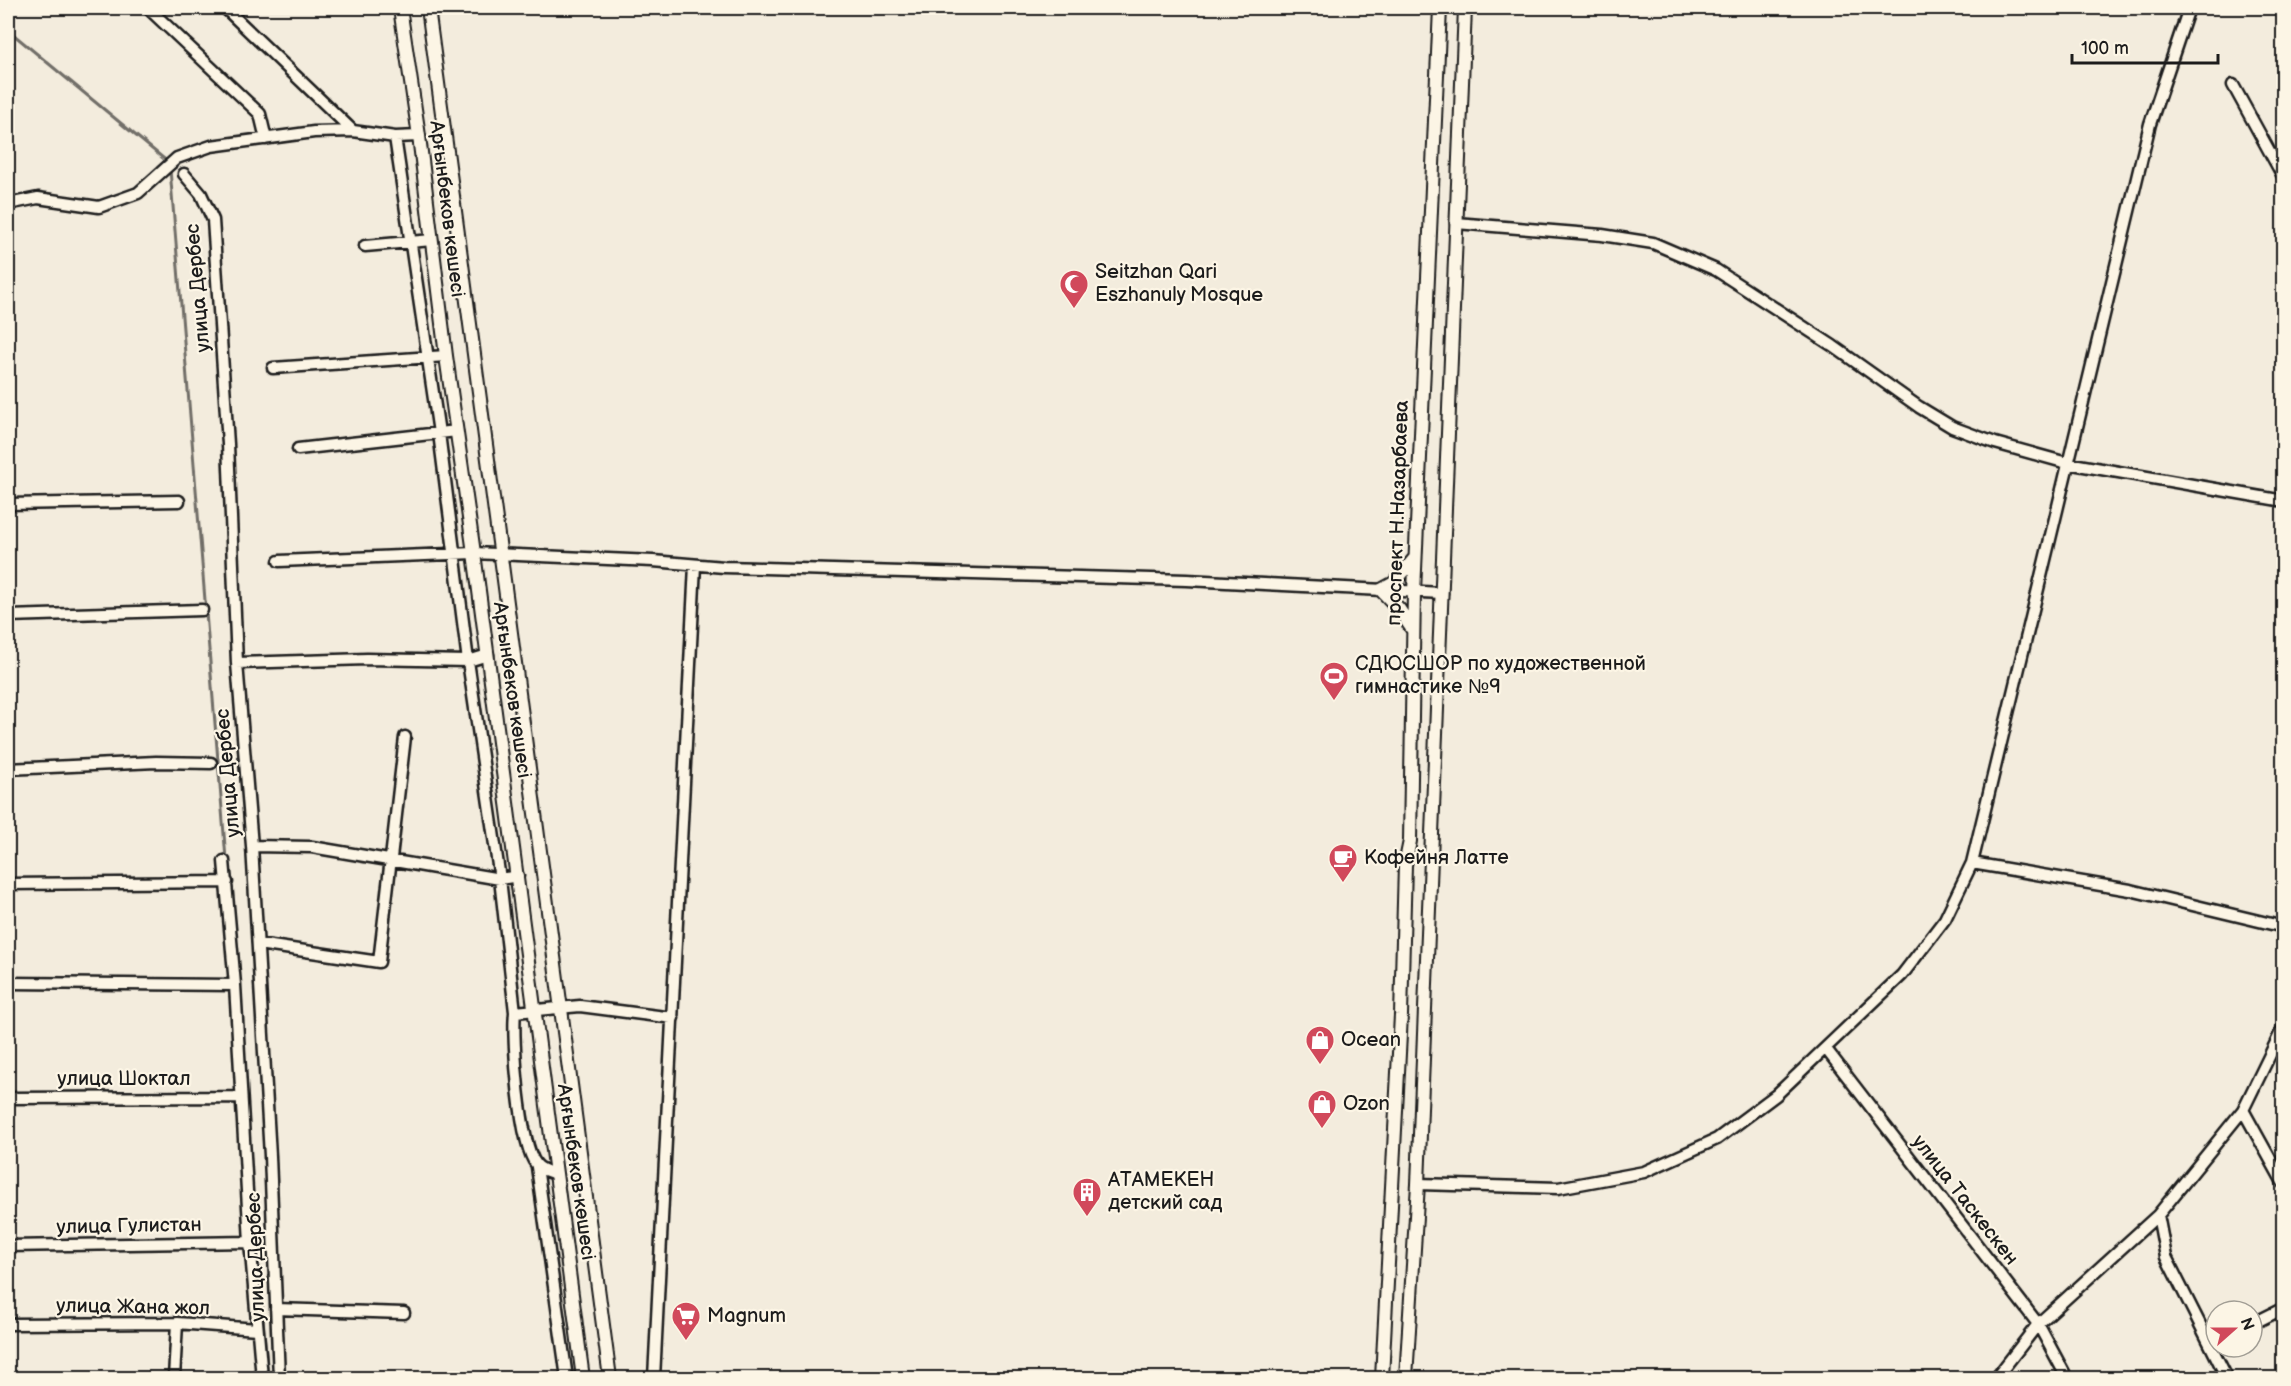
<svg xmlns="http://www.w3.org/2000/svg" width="2291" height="1386" viewBox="0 0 2291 1386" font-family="'Balsamiq Sans',sans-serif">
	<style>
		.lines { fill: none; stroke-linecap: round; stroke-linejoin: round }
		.stream { stroke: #716e68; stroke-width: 3 }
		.minor-casing { stroke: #1c1c1c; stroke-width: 15 }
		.major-casing { stroke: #1c1c1c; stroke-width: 16 }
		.minor { stroke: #fcf5e5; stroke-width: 10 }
		.major { stroke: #fcf5e5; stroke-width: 12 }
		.labels { text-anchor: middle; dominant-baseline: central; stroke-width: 4.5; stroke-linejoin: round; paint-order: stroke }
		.street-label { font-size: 20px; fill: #1c1c1c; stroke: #fcf5e5 }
		.poi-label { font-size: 20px; fill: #1c1c1c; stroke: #fcf5e5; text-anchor: start }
	</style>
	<rect width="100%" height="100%" fill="#f3ecdd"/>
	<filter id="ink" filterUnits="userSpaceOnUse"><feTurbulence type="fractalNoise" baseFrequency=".0167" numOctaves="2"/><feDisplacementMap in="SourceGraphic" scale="12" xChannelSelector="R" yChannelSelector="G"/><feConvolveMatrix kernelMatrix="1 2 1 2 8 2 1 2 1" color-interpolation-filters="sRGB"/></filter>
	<g filter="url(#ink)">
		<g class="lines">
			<path class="stream" d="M8,30L169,163
				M170,169L226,859
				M251,1174L268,1378"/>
			<g class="minor-casing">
				<path id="minor" d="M148,8L260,114L266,139
					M225,8L353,131
					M2233,85L2284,178
					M395,137L439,433L468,661L500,879L515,1012
					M184,174L201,194L213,220L228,444L237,663L252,846L270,1156L279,1378
					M8,204L38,198L99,207L138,193L177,158L211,146L314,132L353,131L395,137L419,136
					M1456,223L1602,235L1653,243L1716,270L1833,346L1919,407L1952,427L1995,443L2067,463L2284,501
					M365,246L432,240
					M273,368L446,356
					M298,449L457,431
					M8,504L179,501
					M279,561L474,553L653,561L724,567L1187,580L1442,593
					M8,616L202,610
					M237,663L367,659L468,661L488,655
					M8,769L156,762L211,763
					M252,846L312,847L500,879L518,876
					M224,861L235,985L250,1242L262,1378
					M1972,863L2150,124L2189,8
					M8,884L227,882
					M258,944L379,962L405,737
					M8,983L235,985
					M1826,1049L2038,1324L2067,1378
					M8,1098L241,1097
					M2243,1110L2284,1184
					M537,1167L567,1378
					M556,1174C550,1172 540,1170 536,1164C520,1145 512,1039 515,1012L580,1006L673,1018
					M1418,1184L1558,1188L1644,1172L1717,1139L1776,1095L1902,975L1945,919L1972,863L2130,890L2284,927
					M2158,1215L2166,1257L2227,1378
					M8,1246L250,1242
					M276,1309L404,1313
					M8,1324L177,1323L257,1329
					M2252,1324L2284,1308
					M174,1378L177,1323
					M654,1378L695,565
					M1996,1378L2038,1324L2158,1215L2243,1110L2284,1026"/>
			</g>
			<g class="major-casing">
				<path id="major" d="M400,8L419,136L446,356L474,553L583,1378
					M428,8L610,1378
					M1412,629L1399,609L1381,590L1394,583L1415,558
					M1382,1378L1401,1015L1405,865L1410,841L1414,592L1440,8
					M1406,1378L1418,1184L1465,8"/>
			</g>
			<use href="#minor" class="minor"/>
			<use href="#major" class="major"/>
		</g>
	</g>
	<defs>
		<g id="mosque-pin" transform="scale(1.5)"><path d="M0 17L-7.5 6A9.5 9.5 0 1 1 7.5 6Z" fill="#d1495b" stroke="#fcf5e5"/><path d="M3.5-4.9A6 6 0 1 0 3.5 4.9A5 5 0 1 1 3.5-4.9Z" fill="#fff"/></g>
		<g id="stadium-pin" transform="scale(1.5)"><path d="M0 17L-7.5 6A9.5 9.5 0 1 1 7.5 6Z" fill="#d1495b" stroke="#fcf5e5"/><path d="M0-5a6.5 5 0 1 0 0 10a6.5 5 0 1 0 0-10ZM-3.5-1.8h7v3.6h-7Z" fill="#fff"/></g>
		<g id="cafe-pin" transform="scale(1.5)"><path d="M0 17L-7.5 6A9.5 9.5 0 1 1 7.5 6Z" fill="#d1495b" stroke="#fcf5e5"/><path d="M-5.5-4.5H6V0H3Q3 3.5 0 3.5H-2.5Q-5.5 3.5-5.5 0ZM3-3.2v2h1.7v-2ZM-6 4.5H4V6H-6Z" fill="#fff"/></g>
		<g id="shop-pin" transform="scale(1.5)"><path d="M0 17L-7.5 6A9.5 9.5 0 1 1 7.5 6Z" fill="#d1495b" stroke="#fcf5e5"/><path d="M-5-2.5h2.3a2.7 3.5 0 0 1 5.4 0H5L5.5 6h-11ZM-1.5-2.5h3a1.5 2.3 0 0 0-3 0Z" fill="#fff"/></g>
		<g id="building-pin" transform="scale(1.5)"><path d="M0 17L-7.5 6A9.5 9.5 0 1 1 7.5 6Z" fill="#d1495b" stroke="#fcf5e5"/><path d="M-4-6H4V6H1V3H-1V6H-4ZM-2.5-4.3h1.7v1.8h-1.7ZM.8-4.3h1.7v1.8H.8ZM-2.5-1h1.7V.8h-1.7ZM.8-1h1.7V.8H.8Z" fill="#fff"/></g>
		<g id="supermarket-pin" transform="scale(1.5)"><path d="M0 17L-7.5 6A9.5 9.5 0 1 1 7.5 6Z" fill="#d1495b" stroke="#fcf5e5"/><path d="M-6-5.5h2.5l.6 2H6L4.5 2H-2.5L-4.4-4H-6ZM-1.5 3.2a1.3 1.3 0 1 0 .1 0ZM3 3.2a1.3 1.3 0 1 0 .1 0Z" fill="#fff"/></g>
	</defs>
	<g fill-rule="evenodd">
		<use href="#mosque-pin" x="1074" y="284"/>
		<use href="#stadium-pin" x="1334" y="676"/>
		<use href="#cafe-pin" x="1343" y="858"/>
		<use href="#shop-pin" x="1320" y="1040"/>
		<use href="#shop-pin" x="1322" y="1104"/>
		<use href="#building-pin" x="1087" y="1192"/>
		<use href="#supermarket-pin" x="686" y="1316"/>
	</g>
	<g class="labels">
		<g class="street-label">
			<text transform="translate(447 209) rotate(83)">Арғынбеков көшесі</text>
			<text transform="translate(198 288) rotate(-95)">улица Дербес</text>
			<text transform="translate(1398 513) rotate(-88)">проспект Н.Назарбаева</text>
			<text transform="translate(512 690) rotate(82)">Арғынбеков көшесі</text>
			<text transform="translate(228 773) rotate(-95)">улица Дербес</text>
			<text x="124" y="1079">улица Шоктал</text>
			<text transform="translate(576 1172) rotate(82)">Арғынбеков көшесі</text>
			<text transform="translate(1965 1200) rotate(52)">улица Таскескен</text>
			<text transform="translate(129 1226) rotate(-1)">улица Гулистан</text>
			<text transform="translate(256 1257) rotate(-92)">улица Дербес</text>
			<text transform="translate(133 1307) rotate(1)">улица Жана жол</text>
		</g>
		<g class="poi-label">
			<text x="1095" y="272">Seitzhan Qari<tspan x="1095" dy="23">Eszhanuly Mosque</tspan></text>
			<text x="1355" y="664">СДЮСШОР по художественной<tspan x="1355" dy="23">гимнастике №9</tspan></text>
			<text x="1364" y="858">Кофейня Латте</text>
			<text x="1341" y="1040">Ocean</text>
			<text x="1343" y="1104">Ozon</text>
			<text x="1108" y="1180">АТАМЕКЕН<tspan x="1108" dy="23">детский сад</tspan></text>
			<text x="707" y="1316">Magnum</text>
		</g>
	</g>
	<rect width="2291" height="1386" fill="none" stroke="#fcf5e5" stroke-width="30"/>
	<rect x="15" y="15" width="2261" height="1356" fill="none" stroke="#1c1c1c" stroke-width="2" filter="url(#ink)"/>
	<g transform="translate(2234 1329) rotate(69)"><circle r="28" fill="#fcf5e5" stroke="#a29e95" stroke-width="1.5"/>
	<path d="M0-4.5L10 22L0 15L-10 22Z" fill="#d1495b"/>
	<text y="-9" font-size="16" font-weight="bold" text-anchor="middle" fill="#1c1c1c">N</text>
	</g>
	<path d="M2072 54v9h146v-9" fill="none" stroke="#1c1c1c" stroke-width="3"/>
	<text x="2081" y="54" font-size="18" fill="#1c1c1c" stroke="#fcf5e5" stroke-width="4.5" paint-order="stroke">100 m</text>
</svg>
